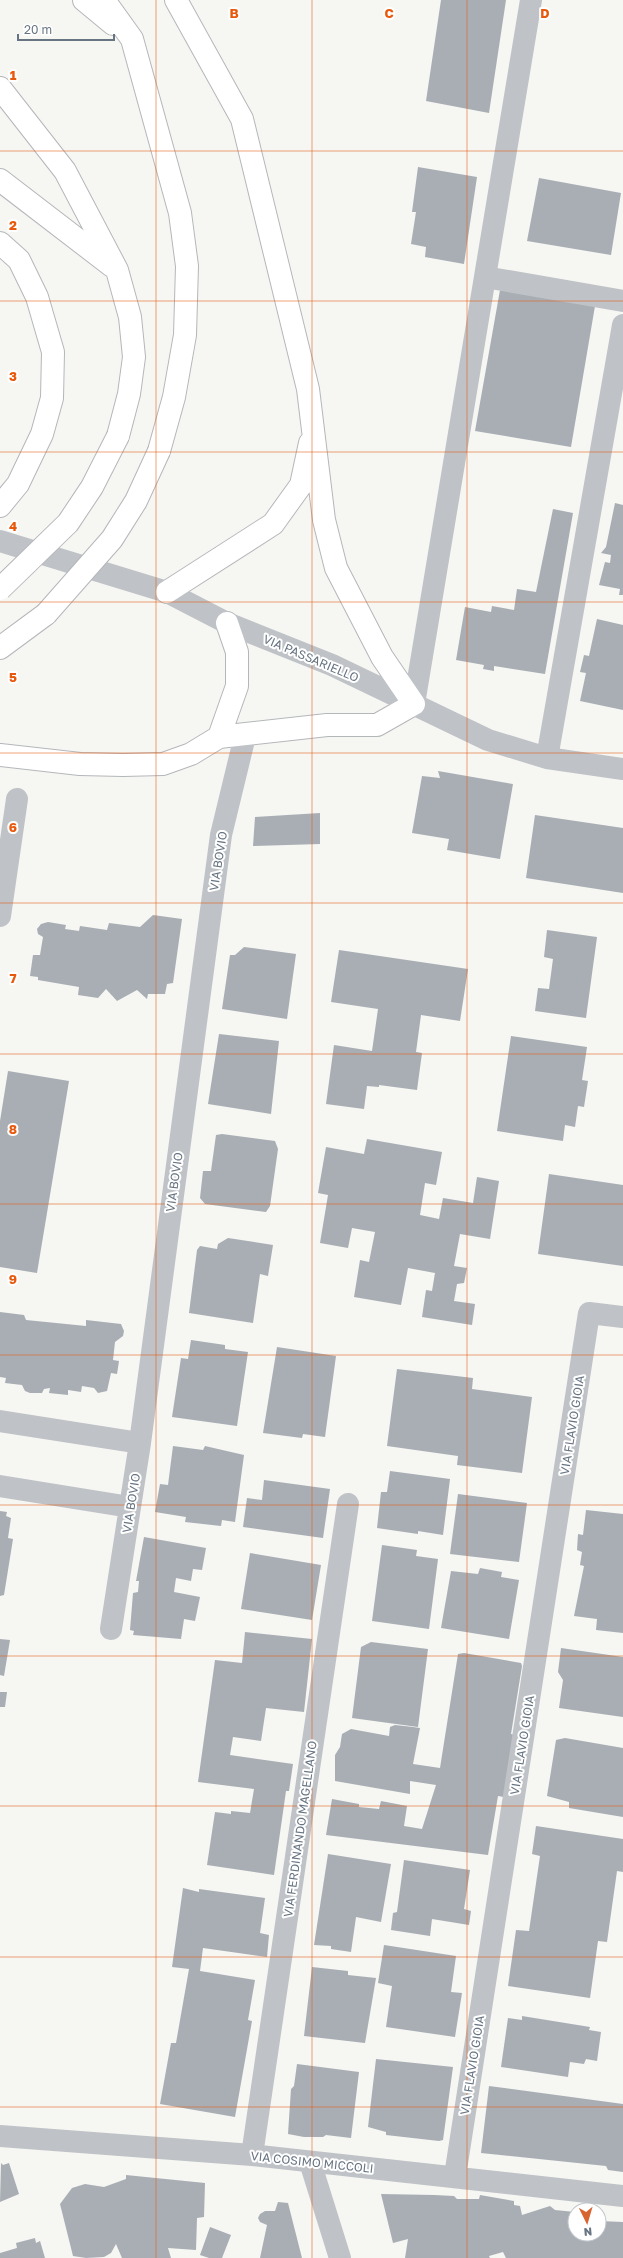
<svg xmlns="http://www.w3.org/2000/svg" width="623" height="2258" viewBox="0 0 623 2258" font-family="'Golos Text',sans-serif">
	<style>
		.building { fill: #a8aeb4 }
		.lines { fill: none; stroke-linecap: round; stroke-linejoin: round }
		.highway-casing { stroke: #b4b7ba; stroke-width: 24 }
		.minor { stroke: #bfc2c6; stroke-width: 22 }
		.highway { stroke: #fff; stroke-width: 22 }
		.highway-bridge-casing { stroke: #b4b7ba; stroke-width: 24; stroke-linecap: butt }
		.highway-bridge { stroke: #fff; stroke-width: 22 }
		.grid { fill: none; stroke: #e8590c; stroke-width: 1; stroke-opacity: 0.55 }
		.labels { text-anchor: middle; dominant-baseline: central; stroke-width: 4; stroke-linejoin: round; paint-order: stroke }
		.street-label { font-size: 12px; fill: #677482; stroke: #fff }
		.grid-label { font-size: 13px; text-anchor: middle; font-weight: bold; fill: #e8590c; stroke: #fff; stroke-width: 4; stroke-linejoin: round; paint-order: stroke }
	</style>
	<rect width="100%" height="100%" fill="#f6f6f3"/>
	<path class="building" d="M441,0H506L489,113L426,101Z
		M418,167L477,177L464,264L425,257L426,247L411,244L416,212H412Z
		M539,178L621,193L611,255L527,241Z
		M500,290L595,306L571,447L475,431Z
		M615,503L623,505V595H619L620,589L599,585L605,562L610,563L611,555L601,553L606,547Z
		M553,509L573,513L545,674L494,666V671L483,669L484,665L456,660L465,607L491,612L492,606L514,610L517,589L536,592Z
		M597,619L623,625V710L580,701L586,673L580,672L584,655L589,656Z
		M438,771L513,784L500,859L447,850L449,839L412,833L422,776L440,778Z
		M320,813V844L253,846L255,817Z
		M535,815L623,828V893L526,878Z
		M153,915L182,919L173,983L167,984L165,994H148L147,999L137,990L117,1001L106,989L98,998L78,995L79,987L38,980V977L30,976L33,955H40L43,937L38,934L37,929L41,924L48,922L66,925L65,929L79,931L80,926L107,930L109,923L140,927Z
		M547,930L597,937L586,1018L535,1011L538,988L549,989L553,959L544,957Z
		M244,947L296,954L287,1019L222,1009L230,955H235Z
		M339,950L468,969L460,1021L421,1015L416,1052L422,1053L417,1090L379,1085V1087L367,1086L364,1109L326,1104L334,1045L372,1051L378,1009L331,1002Z
		M219,1034L279,1041L271,1114L208,1104Z
		M511,1036L587,1047L582,1080L588,1081L584,1107L578,1106L575,1127L565,1125L563,1141L497,1131Z
		M8,1071L69,1081L37,1273L0,1267V1121Z
		M222,1134L275,1141L278,1149L270,1206L266,1212L205,1204L200,1198L203,1171H211L216,1135Z
		M367,1139L442,1152L436,1185L425,1183L420,1215L439,1219L443,1198L473,1203L477,1177L499,1181L490,1239L460,1234L454,1266L467,1268L464,1283L457,1284L454,1301L475,1304L472,1325L422,1317L426,1290L432,1291L435,1273L408,1268L401,1305L354,1297L360,1260L369,1262L375,1232L352,1228L348,1248L320,1243L328,1195L318,1193L326,1147L364,1154Z
		M549,1174L623,1185V1266L538,1254Z
		M228,1238L273,1245L268,1276L260,1274L253,1323L189,1313L197,1250L200,1246L217,1249L218,1244Z
		M0,1312L24,1315L26,1320L86,1326V1320L121,1324L124,1331L123,1336L115,1342L113,1360L119,1361L117,1374L111,1373L107,1391L98,1393L94,1388L82,1386L81,1392L68,1390V1395L49,1393L50,1388L44,1389L42,1393H30L25,1391L22,1385L5,1383L6,1378L0,1377Z
		M191,1340L225,1345V1349L248,1352L237,1426L172,1417L181,1358L188,1359Z
		M277,1347L336,1356L325,1437L303,1434L302,1438L263,1433Z
		M397,1369L473,1378L472,1389L532,1397L522,1473L457,1465L458,1456L387,1446Z
		M173,1446L203,1450L205,1446L244,1455L235,1522L222,1520L221,1526L185,1522L186,1517L155,1512L160,1484L168,1485Z
		M390,1471L450,1479L443,1535L418,1531V1534L377,1528L381,1492H387Z
		M264,1480L330,1489L323,1538L243,1527L247,1498L262,1500Z
		M458,1494L527,1503L519,1562L450,1554Z
		M586,1510L623,1514V1633L596,1630L597,1619L574,1616L584,1566L580,1565L582,1552L577,1550L578,1534L583,1535Z
		M0,1511L7,1512L6,1516L11,1518L8,1538L13,1539L4,1595L0,1596Z
		M144,1537L206,1548L202,1570L193,1569L191,1581L176,1578L174,1592L200,1597L195,1621L184,1619L181,1639L133,1635L134,1631L130,1630L133,1593L138,1592L139,1581H136Z
		M382,1545L417,1550L416,1556L438,1559L429,1629L372,1621Z
		M250,1553L321,1565L312,1620L241,1609Z
		M480,1568L502,1572L501,1577L519,1580L509,1639L441,1628L451,1571L478,1574Z
		M245,1632L312,1639L304,1712L266,1708L261,1741L233,1737L230,1755L293,1764L289,1791H286L274,1875L207,1865L215,1812L231,1814V1811L250,1813L254,1789L198,1782L215,1660L242,1663Z
		M0,1639L10,1640L4,1676L0,1675Z
		M371,1642L428,1649L418,1727L352,1718L361,1647Z
		M561,1648L623,1657V1717L559,1708L563,1680L558,1672Z
		M464,1653L521,1663L522,1666L511,1734L515,1735L504,1797L498,1796L488,1855L326,1835L332,1799L359,1804V1807L379,1809L381,1801L407,1806L404,1826L422,1829L436,1785L410,1781V1794L335,1781V1755L340,1747L342,1734L351,1729L389,1736L390,1727L395,1725L413,1727L420,1728L413,1764L440,1768L458,1654Z
		M0,1692H7L5,1707H0Z
		M565,1738L623,1748V1817L569,1808V1802L547,1796L556,1740Z
		M536,1826L623,1839V1872L617,1871L607,1942L598,1941L590,1998L508,1986L516,1930L529,1931L540,1856L532,1854Z
		M328,1854L391,1864L381,1922L356,1917L351,1952L331,1949V1946L314,1945Z
		M404,1860L470,1870L464,1909L471,1911L469,1925L432,1919L430,1936L391,1930L393,1913L397,1912Z
		M183,1888L199,1892V1889L265,1898L260,1933L269,1935L267,1957L203,1948L200,1971L255,1980L248,2020L252,2021L235,2117L160,2104L171,2043H176L189,1969L172,1967Z
		M384,1945L456,1956L451,1992L462,1993L455,2037L386,2027L392,1986L378,1983Z
		M312,1967L348,1971V1975L376,1978L365,2043L304,2036Z
		M522,2016L590,2027L589,2030L601,2032L597,2061L586,2059L584,2064L570,2062L568,2077L501,2067L508,2018L522,2020Z
		M376,2059L453,2067L443,2140L439,2141L386,2135V2132L368,2127Z
		M297,2064L359,2072L351,2138L326,2135L323,2137H304L288,2134L291,2089L294,2086Z
		M489,2086L623,2104V2172L608,2170L606,2166L481,2153Z
		M1,2163L3,2165L9,2163L19,2194L0,2202Z
		M126,2175L205,2183L204,2217L197,2218L196,2250L168,2248L171,2258H122L116,2244L111,2253L104,2257L86,2258L73,2256L60,2204L72,2188L85,2184L104,2187L126,2179Z
		M381,2194L434,2195L454,2196L457,2199H479L480,2195L514,2201V2205L520,2206L522,2215L550,2206L555,2210L575,2212V2234H599V2221L623,2222V2258H506L503,2252L489,2256L490,2258H405L408,2239L393,2243Z
		M278,2202L288,2203L302,2258H260L267,2225L260,2222L258,2218L260,2214L265,2211H275Z
		M210,2227L231,2235L222,2258H209L200,2255Z
		M35,2238L36,2243L40,2241L45,2258H0V2253L17,2248L16,2243Z"/>
	<g class="lines">
		<g class="highway-casing">
			<path id="highway" d="M84,0L113,24
				M104,0L132,39L180,213L187,266L185,335L174,397L159,451
				M0,88L65,171L117,270L130,317L134,357L129,394L118,436
				M0,180L112,266
				M0,243L19,260L37,297L53,352L52,398L42,434L18,484L0,506
				M167,592L273,524L301,485L310,443
				M0,648L46,614
				M219,737L237,686V652L227,623
				M0,755L80,764L123,765L163,764L191,754L219,737L327,725H377L414,704L382,657L336,568L324,520L308,389L242,119L176,0"/>
		</g>
		<path class="minor" d="M485,277L623,301
			M0,541L167,592L227,623L332,665L488,740L547,758L623,769
			M414,704L531,0
			M547,758L623,325
			M0,916L17,799
			M0,1421L140,1443
			M0,1486L130,1507
			M111,1629L140,1443L221,835L245,736
			M0,2136L252,2155L623,2196
			M252,2155L348,1504
			M310,2162L340,2258
			M455,2176L589,1313L623,1317"/>
		<use href="#highway" class="highway"/>
		<g class="highway-bridge-casing">
			<path id="highway-bridge" d="M0,589L68,523L92,487L118,436
				M46,614L112,539L136,501L159,451"/>
		</g>
		<use href="#highway-bridge" class="highway-bridge"/>
	</g>
	<path class="grid" d="M156,0V2258M312,0V2258M467,0V2258M0,151H623M0,301H623M0,452H623M0,602H623M0,753H623M0,903H623M0,1054H623M0,1204H623M0,1355H623M0,1505H623M0,1656H623M0,1806H623M0,1957H623M0,2107H623"/>
	<g class="labels">
		<g class="street-label">
			<text transform="translate(311 658) rotate(23)">VIA PASSARIELLO</text>
			<text transform="translate(218 861) rotate(-81)">VIA BOVIO</text>
			<text transform="translate(174 1182) rotate(-82)">VIA BOVIO</text>
			<text transform="translate(572 1425) rotate(-81)">VIA FLAVIO GIOIA</text>
			<text transform="translate(131 1503) rotate(-81)">VIA BOVIO</text>
			<text transform="translate(522 1745) rotate(-81)">VIA FLAVIO GIOIA</text>
			<text transform="translate(300 1829) rotate(-82)">VIA FERDINANDO MAGELLANO</text>
			<text transform="translate(472 2065) rotate(-81)">VIA FLAVIO GIOIA</text>
			<text transform="translate(312 2162) rotate(6)">VIA COSIMO MICCOLI</text>
		</g>
	</g>
	<g class="grid-label">
		<text x="234" y="18">B</text>
		<text x="389" y="18">C</text>
		<text x="545" y="18">D</text>
		<text x="13" y="80">1</text>
		<text x="13" y="230">2</text>
		<text x="13" y="381">3</text>
		<text x="13" y="531">4</text>
		<text x="13" y="682">5</text>
		<text x="13" y="832">6</text>
		<text x="13" y="983">7</text>
		<text x="13" y="1134">8</text>
		<text x="13" y="1284">9</text>
	</g>
	<g transform="translate(587 2222) rotate(175)"><circle r="19" fill="#ffffff" stroke="#c2c7cd"/>
	<path d="M0-3L7 15L0 10L-7 15Z" fill="#d86531"/>
	<text y="-6" font-size="11" font-weight="bold" text-anchor="middle" fill="#677482">N</text>
	</g>
	<path d="M18 34v6h96v-6" fill="none" stroke="#677482" stroke-width="2"/>
	<text x="24" y="34" font-size="12" fill="#677482" stroke="#ffffff" stroke-width="3" paint-order="stroke">20 m</text>
</svg>
